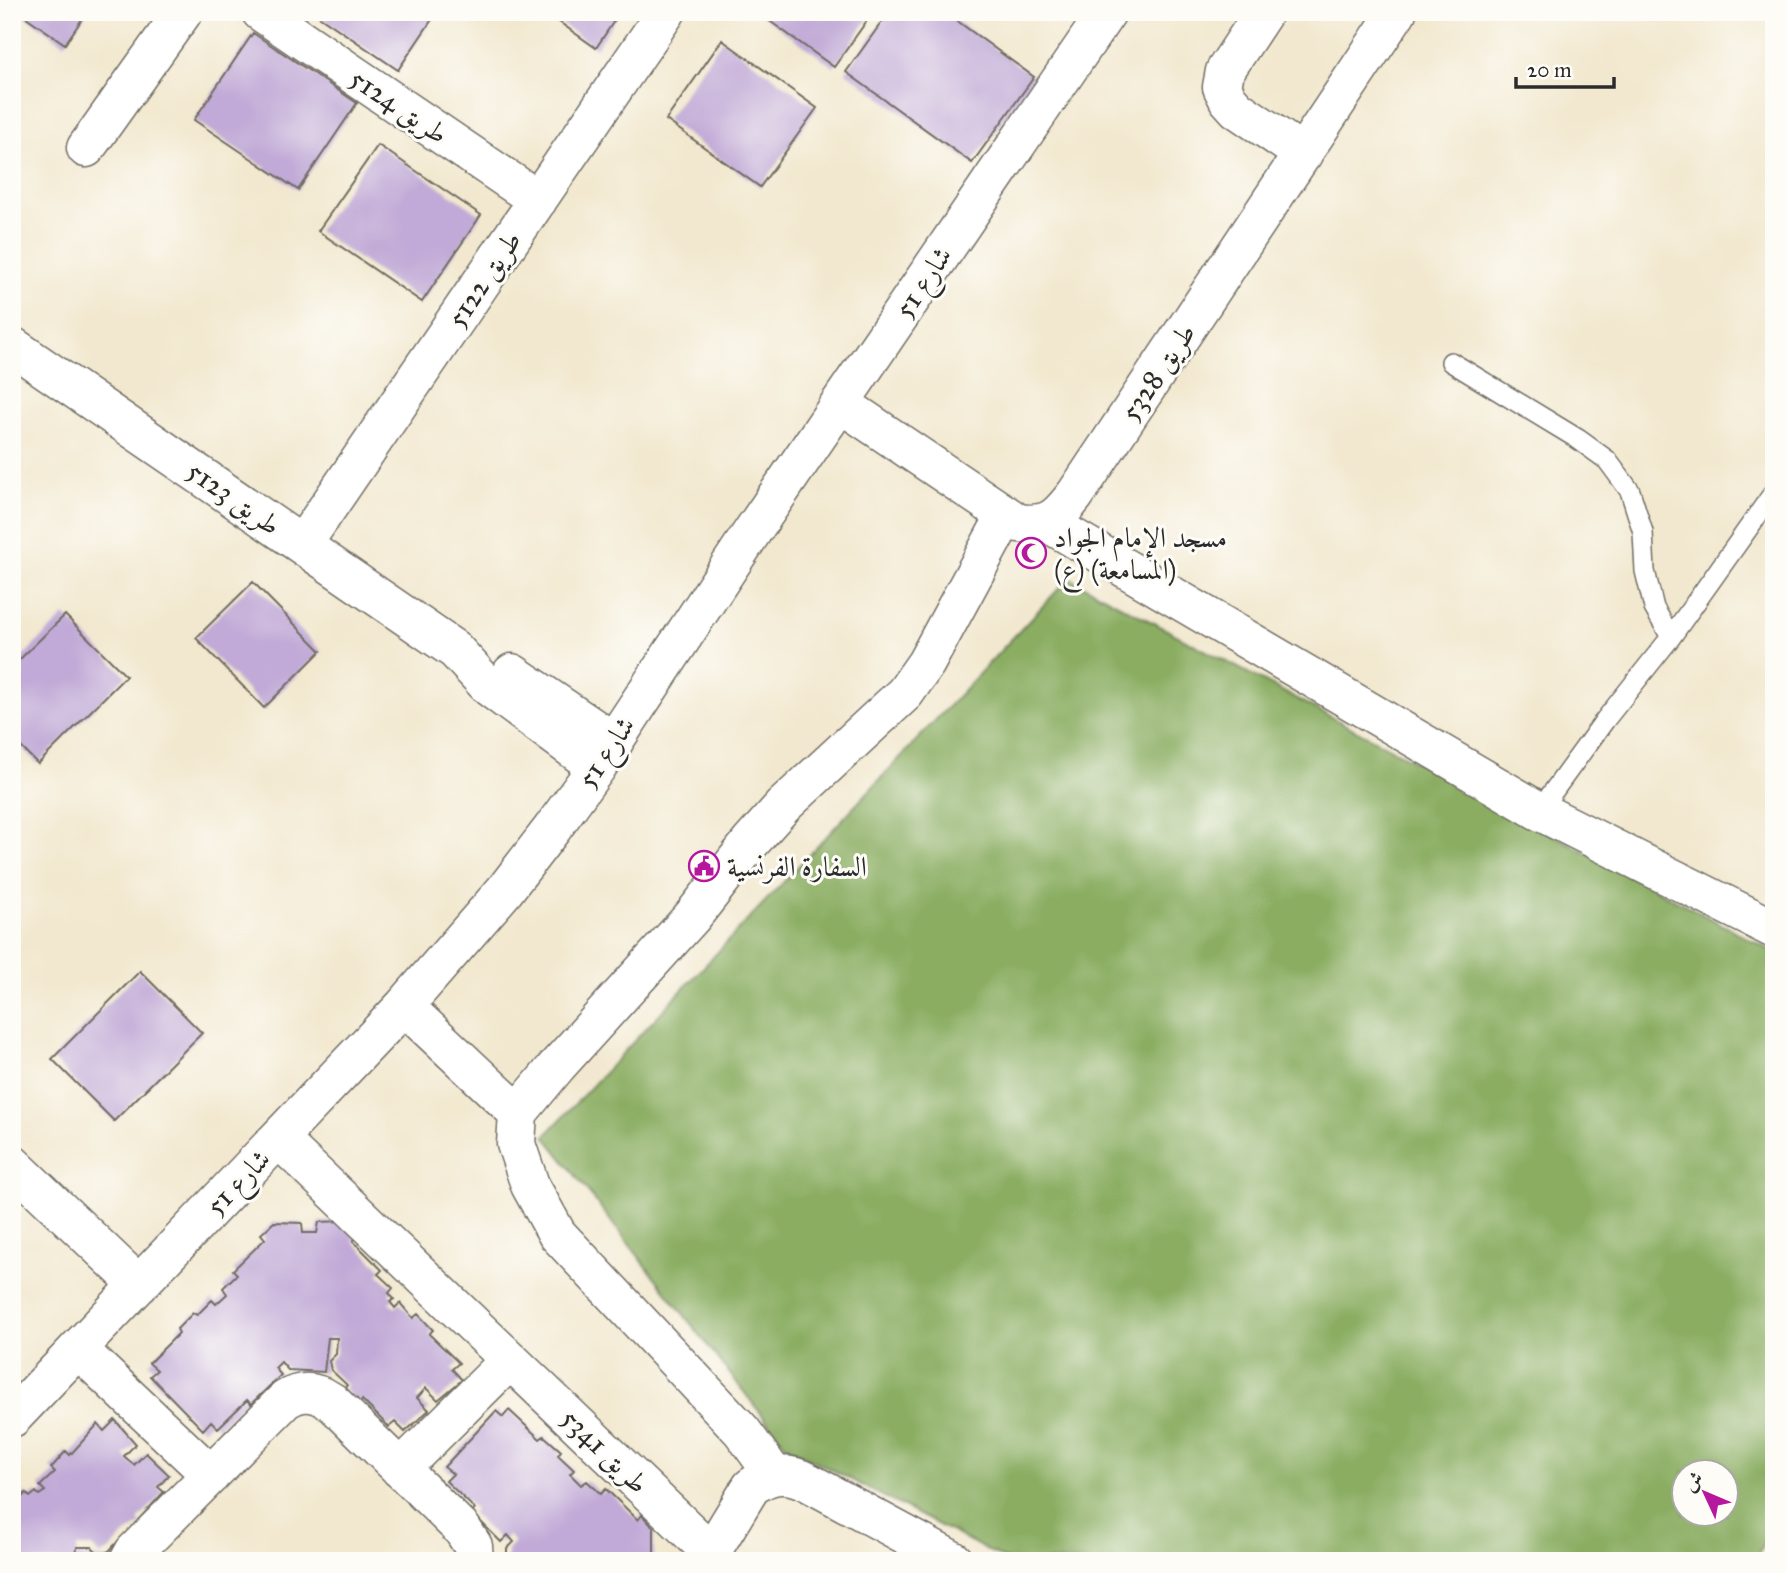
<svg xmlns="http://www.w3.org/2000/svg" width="1786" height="1573" viewBox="0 0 1786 1573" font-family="'IM FELL Great Primer',Amiri,serif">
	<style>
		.forest { fill: #8aad62; stroke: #5a6c46; stroke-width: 2; fill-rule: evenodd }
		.building { fill: #c1aad7 }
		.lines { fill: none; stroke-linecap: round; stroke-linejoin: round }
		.lane-casing { stroke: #716d64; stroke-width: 22 }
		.street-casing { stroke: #716d64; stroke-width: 41 }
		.lane { stroke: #fff; stroke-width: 19 }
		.street { stroke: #fff; stroke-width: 38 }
		.labels { text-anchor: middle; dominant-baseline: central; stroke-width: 6; stroke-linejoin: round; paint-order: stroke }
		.street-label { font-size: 28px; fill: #2b2b2b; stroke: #fdfcf7 }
		.poi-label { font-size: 28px; fill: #2b2b2b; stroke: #fdfcf7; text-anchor: start }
	</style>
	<rect width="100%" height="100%" fill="#fdfcf7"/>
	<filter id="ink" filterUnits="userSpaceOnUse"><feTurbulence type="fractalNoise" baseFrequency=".0143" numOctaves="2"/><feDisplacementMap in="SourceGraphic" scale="14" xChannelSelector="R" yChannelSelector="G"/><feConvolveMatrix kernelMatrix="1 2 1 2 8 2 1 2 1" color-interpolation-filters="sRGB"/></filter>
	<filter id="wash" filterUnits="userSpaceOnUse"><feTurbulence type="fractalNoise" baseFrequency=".00686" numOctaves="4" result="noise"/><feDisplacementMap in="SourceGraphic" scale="28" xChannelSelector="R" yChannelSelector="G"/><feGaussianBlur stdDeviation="1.57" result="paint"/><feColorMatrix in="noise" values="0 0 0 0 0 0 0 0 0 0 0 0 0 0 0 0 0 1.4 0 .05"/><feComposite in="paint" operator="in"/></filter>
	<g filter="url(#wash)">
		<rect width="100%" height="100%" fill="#f2e8cf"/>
		<path class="forest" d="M1069,578L1774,952V1520L1755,1561H1008L786,1446L545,1136ZM1684,1472H1726V1514H1684Z"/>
		<g id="blocks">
			<path class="building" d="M19,12H87L65,44Z
				M313,12H437L398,70Z
				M545,12H620L596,48Z
				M757,12H873L834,67Z
				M889,12H945L1034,77L972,163L846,72Z
				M253,33L357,103L298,190L194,120Z
				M722,40L817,108L760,187L666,120Z
				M378,145L481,215L422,302L318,231Z
				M253,582L321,651L264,708L196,638Z
				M65,615L126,676L38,764L12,738V667Z
				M140,971L202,1033L114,1121L52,1059Z
				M345,1221L359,1235L353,1241L382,1270L378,1274L393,1288L389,1293L394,1299L390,1302L395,1308L400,1303L413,1318L418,1314L433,1330L429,1334L459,1363L452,1369L462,1380L438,1400L426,1388L417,1398L429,1410L405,1432L395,1422L389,1427L362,1400L358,1404L344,1389L347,1385L331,1370L329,1361L336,1354L337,1338H328L324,1372L288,1370L281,1362L275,1368L281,1375L251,1404L247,1400L218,1428L211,1421L203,1430L150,1376L157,1370L149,1363L179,1333L177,1329L193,1313L197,1315L212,1300L216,1304L227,1294L223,1288L237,1274L233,1270L265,1239L261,1234L274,1222L302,1223L303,1233H317L319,1222Z
				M509,1410L540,1439L544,1436L561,1451L558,1455L574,1470L570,1474L581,1485L587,1481L601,1494L606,1489L638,1520L642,1515L654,1528V1557L644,1558V1561H507V1549L514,1542L508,1535L501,1542L472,1513L475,1509L446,1481L453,1474L444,1467L496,1411L503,1417Z
				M115,1420L136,1444L124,1456L134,1465L146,1453L169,1475L158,1487L164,1492L138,1520L141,1524L123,1536L109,1551L100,1555L92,1547H77L76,1556L107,1559V1561H12V1507L26,1493L30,1497L36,1492L39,1495L45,1491L40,1486L55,1472L51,1468L66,1451L70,1455L98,1424L104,1431Z"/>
		</g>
	</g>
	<g filter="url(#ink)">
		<use href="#blocks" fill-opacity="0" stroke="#716d64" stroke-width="2"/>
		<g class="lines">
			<g class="lane-casing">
				<path id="lane" d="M1451,362L1578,439L1607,460L1630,491L1643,532L1645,571L1654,608L1671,637
					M1539,811L1605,720L1671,637L1774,492"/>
			</g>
			<g class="street-casing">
				<path id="street" d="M261,12L538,200
					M1264,12L1225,71L1222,87L1228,99L1237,109L1303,154
					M86,148L183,12
					M12,346L455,650L489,687L597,767
					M840,403L1018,523C1049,527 1057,518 1075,495L1397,12
					M1048,523L1539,811L1774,929
					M302,545L666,12
					M512,673L614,742
					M404,1006L518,1113
					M279,1139L711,1552
					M12,1164L139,1285
					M78,1349L211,1475
					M12,1418L404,1006L505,890L552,829L597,767L752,532L1107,12
					M400,1469L510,1360
					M774,1475L742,1431L557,1234L530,1185L516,1144L518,1113L557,1066L692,917L750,843L783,806L905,693L926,663L1006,515
					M129,1561L134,1552L285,1400C302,1389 316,1391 332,1402L462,1529L473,1546L474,1561
					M706,1561L751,1487C770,1473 787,1471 808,1482L954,1561"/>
			</g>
			<use href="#lane" class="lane"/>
			<use href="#street" class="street"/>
		</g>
	</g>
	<defs>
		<g id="mosque-ring" transform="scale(1.575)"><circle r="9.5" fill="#fdfcf7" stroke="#b5179e" stroke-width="1.5"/><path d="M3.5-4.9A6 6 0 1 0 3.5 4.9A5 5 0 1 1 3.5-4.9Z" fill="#b5179e"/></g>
		<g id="civic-ring" transform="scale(1.575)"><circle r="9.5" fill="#fdfcf7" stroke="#b5179e" stroke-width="1.5"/><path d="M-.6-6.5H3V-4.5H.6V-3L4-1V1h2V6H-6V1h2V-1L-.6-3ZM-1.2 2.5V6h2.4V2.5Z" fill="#b5179e"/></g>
	</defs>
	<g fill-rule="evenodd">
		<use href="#mosque-ring" x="1031" y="553"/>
		<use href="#civic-ring" x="704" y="866"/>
	</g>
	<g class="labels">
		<g class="street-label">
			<text transform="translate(399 106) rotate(34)">طريق 5124</text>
			<text transform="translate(484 279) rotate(-56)">طريق 5122</text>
			<text transform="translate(923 282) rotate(-56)">شارع 51</text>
			<text transform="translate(1158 372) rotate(-56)">طريق 5328</text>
			<text transform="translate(234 498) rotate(35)">طريق 5123</text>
			<text transform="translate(606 752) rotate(-56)">شارع 51</text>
			<text transform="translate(238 1182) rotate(-46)">شارع 51</text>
			<text transform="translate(605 1451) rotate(44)">طريق 5341</text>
		</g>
		<g class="poi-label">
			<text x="1054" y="537">مسجد الإمام الجواد<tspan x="1054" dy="32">(ع) (المسامعة)</tspan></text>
			<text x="727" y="866">السفارة الفرنسية</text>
		</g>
	</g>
	<rect width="1786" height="1573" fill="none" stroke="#fdfcf7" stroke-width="42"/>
	<g transform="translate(1705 1493) rotate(314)"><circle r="33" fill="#fdfcf7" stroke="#a9a8a5" stroke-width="2"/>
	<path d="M0-5L12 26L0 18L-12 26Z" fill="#b5179e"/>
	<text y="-10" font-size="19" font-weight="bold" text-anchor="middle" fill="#2b2b2b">ش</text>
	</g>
	<path d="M1516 77v10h98v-10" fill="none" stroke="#2b2b2b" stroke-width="3.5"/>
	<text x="1527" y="77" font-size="21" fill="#2b2b2b" stroke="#fdfcf7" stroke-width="5" paint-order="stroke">20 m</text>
</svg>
